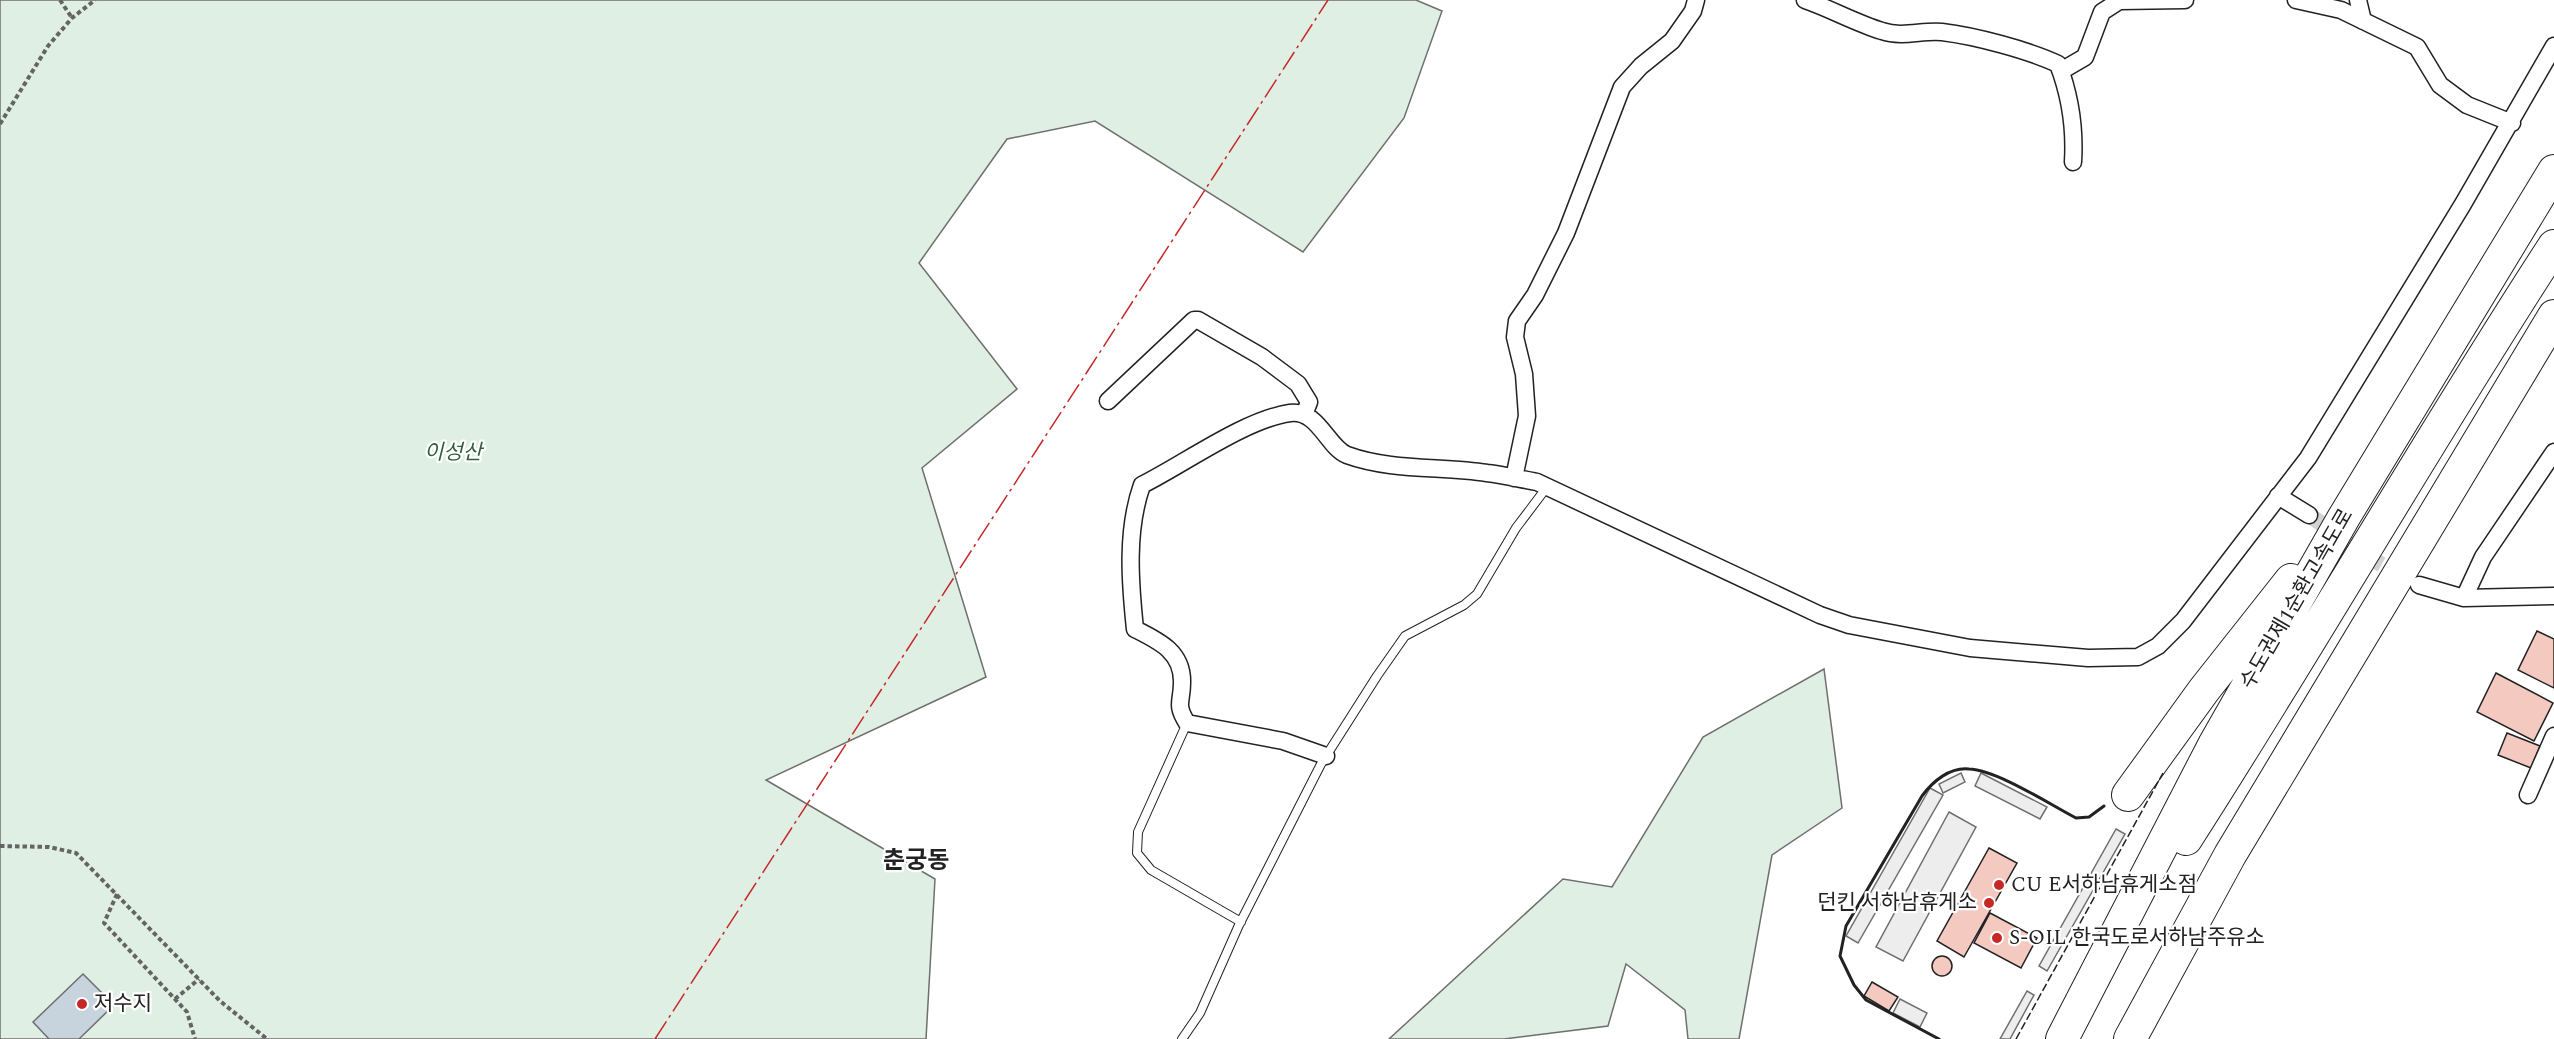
<svg xmlns="http://www.w3.org/2000/svg" width="2554" height="1039" viewBox="0 0 2554 1039" font-family="Spectral,'Noto Sans KR',serif">
	<style>
		.green { fill: #e0efe3; stroke: #6f6f6f; stroke-width: 1.5 }
		.parking { fill: #ededed; stroke: #6f6f6f; stroke-width: 1.5 }
		.water { fill: #c7d3dd; stroke: #6f6f6f; stroke-width: 1.5 }
		.building { fill: #f3c9c0; stroke: #222; stroke-width: 1.5 }
		.lines { fill: none; stroke-linecap: round; stroke-linejoin: round }
		.minor-tunnel { stroke: #d3d3d3; stroke-width: 16; stroke-dasharray: 16 8; stroke-linecap: butt }
		.service-casing { stroke: #222; stroke-width: 10 }
		.minor-casing { stroke: #222; stroke-width: 19 }
		.motorway-casing { stroke: #222; stroke-width: 34 }
		.path { stroke: #646464; stroke-width: 4; stroke-dasharray: 4.5 3; stroke-linecap: butt }
		.service { stroke: #fff; stroke-width: 8 }
		.minor { stroke: #fff; stroke-width: 16 }
		.motorway { stroke: #fff; stroke-width: 32 }
		.fence { stroke: #222; stroke-width: 1.5; stroke-dasharray: 8 3; stroke-linecap: butt }
		.wall { stroke: #222; stroke-width: 3 }
		.power { stroke: #c62828; stroke-width: 1.5; stroke-dasharray: 21 4.5 3 4.5; stroke-linecap: butt }
		.poi-dot { fill: #c62828; stroke: #fff; stroke-width: 2 }
		.labels { text-anchor: middle; dominant-baseline: central; stroke-width: 4.5; stroke-linejoin: round; paint-order: stroke }
		.park-label { font-size: 21px; font-style: italic; fill: #2f5e38; stroke: #fff }
		.street-label { font-size: 21px; fill: #222; stroke: #fff }
		.poi-label { font-size: 21px; fill: #222; stroke: #fff; text-anchor: start }
		.quarter-label { font-size: 24px; font-weight: bold; fill: #222; stroke: #fff }
	</style>
	<rect width="100%" height="100%" fill="#fff"/>
	<path class="green" d="M0,0H1416L1442,11L1404,118L1303,252L1095,121L1007,139L919,263L1017,389L922,468L986,677L766,780L935,879L926,1039H0Z
		M1824,669L1842,808L1772,855L1739,1039H1688L1685,1010L1626,964L1608,1026L1504,1039H1389L1563,879L1612,887L1703,737Z"/>
	<path class="parking" d="M1961,773L1965,782L1943,793L1939,784Z
		M1981,773L2047,807L2040,819L1975,786Z
		M1930,788L1943,795L1858,943L1846,936Z
		M1949,812L1976,827L1903,961L1876,947Z
		M2116,829L2125,834L2047,971L2039,966Z
		M2027,991L2034,995L2010,1039H2000Z
		M1900,999L1927,1013L1920,1027L1893,1013Z"/>
	<path class="water" d="M83,974L114,1005L79,1039H49L33,1022Z"/>
	<path class="building" d="M2537,631L2554,639V688L2518,670Z
		M2496,673L2553,703L2534,741L2477,712Z
		M2507,733L2540,746L2531,768L2498,755Z
		M1989,848L2017,863L1964,957L1937,941Z
		M1990,913L2037,938L2021,968L1974,943Z
		M1932 966a10 10 0 1 1 20 0a10 10 0 1 1-20 0Z
		M1872,982L1898,997L1889,1011L1864,996Z"/>
	<g class="lines">
		<path class="minor-tunnel" d="M2309,515L2375,561L2405,577"/>
		<g class="service-casing">
			<path id="service" d="M1187,723L1138,832L1137,853L1151,870L1241,922
				M1182,1039L1200,1013L1239,925L1321,764L1377,676L1405,636L1464,605L1477,594L1516,528L1547,487"/>
		</g>
		<g class="minor-casing">
			<path id="minor" d="M1805,0C1831,9 1856,23 1882,31C1903,38 1922,30 1942,32C1975,36 2028,50 2058,64C2070,95 2075,129 2073,162
				M2296,0L2341,10L2417,47L2440,85L2467,105L2512,123
				M2358,0L2363,21
				M2061,71L2085,57L2102,12L2119,1L2185,0
				M1108,401L1194,320H1198L1262,357L1298,384L1309,402L1304,415
				M2554,452L2483,557L2464,598L2554,596
				M1514,478L1527,416L1524,374L1515,337L1517,321L1535,295L1566,233L1622,87L1641,66L1672,41L1693,11L1696,0
				M2278,496L2309,515
				M2419,585L2464,598
				M1326,756L1283,741L1187,723C1175,704 1182,702 1182,683C1183,652 1159,641 1135,629C1130,582 1126,530 1142,485C1184,464 1246,419 1290,413C1318,409 1328,448 1347,455C1391,471 1441,466 1487,473C1504,475 1520,479 1537,482L1820,615L1849,625L1970,648L2088,658L2138,657L2158,646L2183,621L2308,458L2463,204L2554,46
				M2528,795L2554,736"/>
		</g>
		<g class="motorway-casing">
			<path id="motorway" d="M2128,795L2204,690L2291,580
				M2186,839C2312,643 2427,441 2554,246
				M2062,1039L2214,745L2344,517L2554,171
				M2130,1039L2230,855L2554,316"/>
		</g>
		<path class="path" d="M60,0L72,18
			M0,124L48,46L72,18L95,0
			M0,846L49,847L76,853L220,1001L267,1039
			M117,894L104,923L187,1012L195,1039
			M175,999L199,979"/>
		<use href="#service" class="service"/>
		<use href="#minor" class="minor"/>
		<use href="#motorway" class="motorway"/>
		<path class="fence" d="M2016,1039L2163,773"/>
		<path class="wall" d="M1939,1039L1866,1000L1854,985L1840,956L1846,926L1922,796C1933,781 1950,767 1969,769C1997,770 2049,804 2076,818L2089,817L2104,806"/>
		<path class="power" d="M655,1039L1328,0"/>
	</g>
	<g class="poi-dot">
		<circle cx="1999" cy="885" r="6"/>
		<circle cx="1989" cy="903" r="6"/>
		<circle cx="1997" cy="938" r="6"/>
		<circle cx="82" cy="1004" r="6"/>
	</g>
	<g class="labels">
		<g class="park-label">
			<text x="453" y="453">이성산</text>
		</g>
		<g class="street-label">
			<text transform="translate(2297 599) rotate(-60)">수도권제1순환고속도로</text>
		</g>
		<g class="poi-label">
			<text x="2011" y="885">CU E서하남휴게소점</text>
			<text x="1977" y="903" text-anchor="end">던킨 서하남휴게소</text>
			<text x="2009" y="938">S-OIL 한국도로서하남주유소</text>
			<text x="94" y="1004">저수지</text>
		</g>
		<g class="quarter-label">
			<text x="916" y="861">춘궁동</text>
		</g>
	</g>
</svg>
